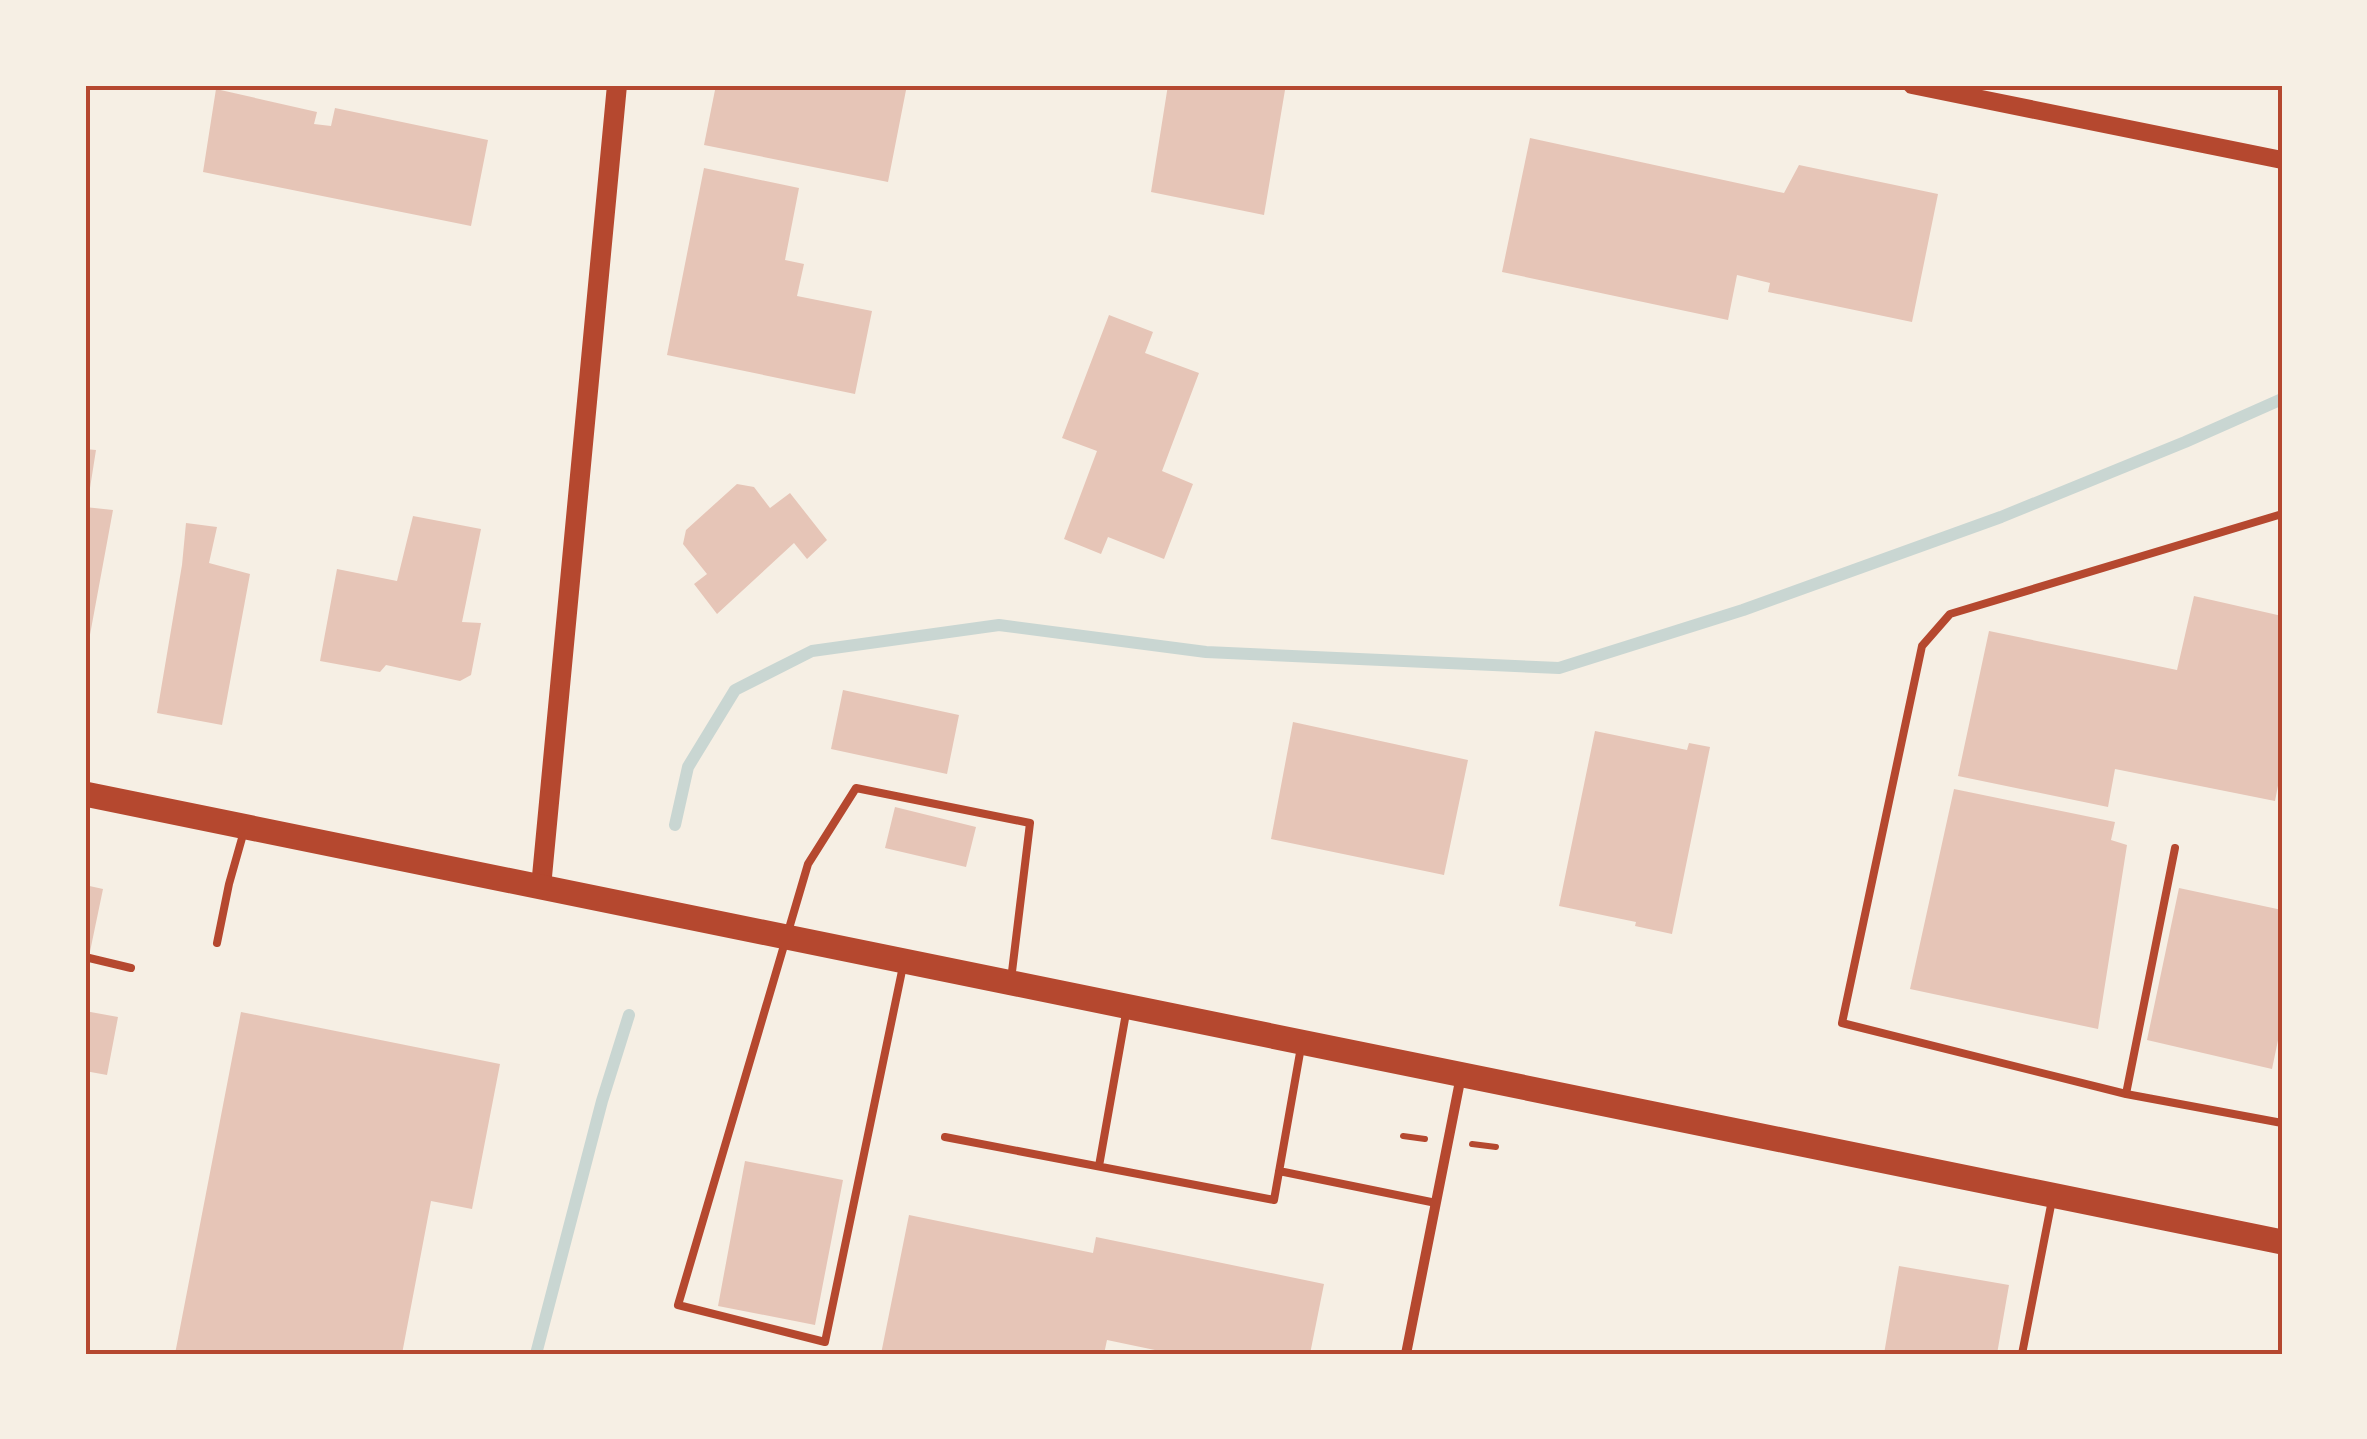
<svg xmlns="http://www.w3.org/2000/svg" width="2367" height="1439" viewBox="0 0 2367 1439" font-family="'Noto Serif',serif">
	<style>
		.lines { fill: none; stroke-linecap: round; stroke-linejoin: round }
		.stream { stroke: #c9d6d2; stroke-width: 12 }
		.building { fill: #e6c5b7 }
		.path { stroke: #b5482f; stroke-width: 6 }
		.service { stroke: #b5482f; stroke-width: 8 }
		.minor { stroke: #b5482f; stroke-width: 10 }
		.tertiary { stroke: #b5482f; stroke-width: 18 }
		.secondary { stroke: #b5482f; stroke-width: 20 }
		.primary { stroke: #b5482f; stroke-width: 25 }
		.neatline { fill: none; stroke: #b5482f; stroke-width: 4 }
	</style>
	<rect width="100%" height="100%" fill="#f6efe4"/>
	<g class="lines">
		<path class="stream" d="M675,825L688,767L735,690L812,651L999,625L1206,652L1559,668L1743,610L2001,517L2185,442L2282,399
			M536,1354L602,1101L629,1015"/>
	</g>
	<path class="building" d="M716,85H907L888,182L704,145Z
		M1168,85H1257L1285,90L1264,215L1151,192Z
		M216,89L317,112L314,124L331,126L335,108L488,140L471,226L203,172Z
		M1530,138L1784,193L1799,165L1938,194L1912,322L1768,292L1770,283L1737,275L1728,320L1502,272Z
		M704,168L799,188L785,260L804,264L797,296L872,311L855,394L667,355Z
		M1109,315L1153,332L1145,353L1199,373L1162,471L1193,484L1164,559L1108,537L1101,554L1064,539L1097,451L1062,438Z
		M85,449L96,450L87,507H85Z
		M737,484L754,487L770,508L790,493L827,540L807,559L794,543L717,614L694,584L707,574L683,544L686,530Z
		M85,507L113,510L87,651L85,650Z
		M413,516L481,529L462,622L481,623L471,675L460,681L386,665L380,672L320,661L337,569L397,581Z
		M186,523L217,527L209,563L250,574L222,725L157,713L182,565Z
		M2194,596L2282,616V765L2275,801L2115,769L2108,807L1958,776L1989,631L2177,670Z
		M843,690L959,715L947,774L831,749Z
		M1293,722L1468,760L1444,875L1271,839Z
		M1595,731L1687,750L1689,743L1710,747L1672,934L1635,926L1636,922L1559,906Z
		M1954,789L2115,822L2111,840L2127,845L2098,1029L1910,989Z
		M895,807L976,827L966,867L885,848Z
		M85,885L103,889L87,966H85Z
		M2179,888L2282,910V1021L2272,1069L2147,1040Z
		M85,1011L118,1017L107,1075L85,1071Z
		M241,1012L500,1064L472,1209L431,1201L402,1354H175Z
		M745,1161L843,1180L815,1325L718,1306Z
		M909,1215L1093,1253L1096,1237L1324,1284L1310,1354H1174L1107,1340L1104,1354H881Z
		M1899,1266L2009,1285L1997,1354H1884Z"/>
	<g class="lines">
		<path class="path" d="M1403,1136L1425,1139
			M1472,1144L1496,1147"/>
		<path class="service" d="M2282,514L1950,614L1922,646L1842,1023L2126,1094L2282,1123
			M217,943L229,884L244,831
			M85,957L131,968
			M903,966L825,1342L678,1305L808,864L856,788L1030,823L1011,980
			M2126,1094L2175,848
			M945,1137L1274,1200L1301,1047
			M1099,1166L1126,1013
			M1279,1171L1436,1203
			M2022,1354L2052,1200"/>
		<path class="minor" d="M1406,1354L1461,1076"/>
		<path class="tertiary" d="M1912,85L2282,160"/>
		<path class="secondary" d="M541,887L617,85"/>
		<path class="primary" d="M85,794L2282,1242"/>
	</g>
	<rect width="2367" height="1439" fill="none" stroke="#f6efe4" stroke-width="175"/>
	<rect x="88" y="88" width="2192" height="1264" class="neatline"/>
</svg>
